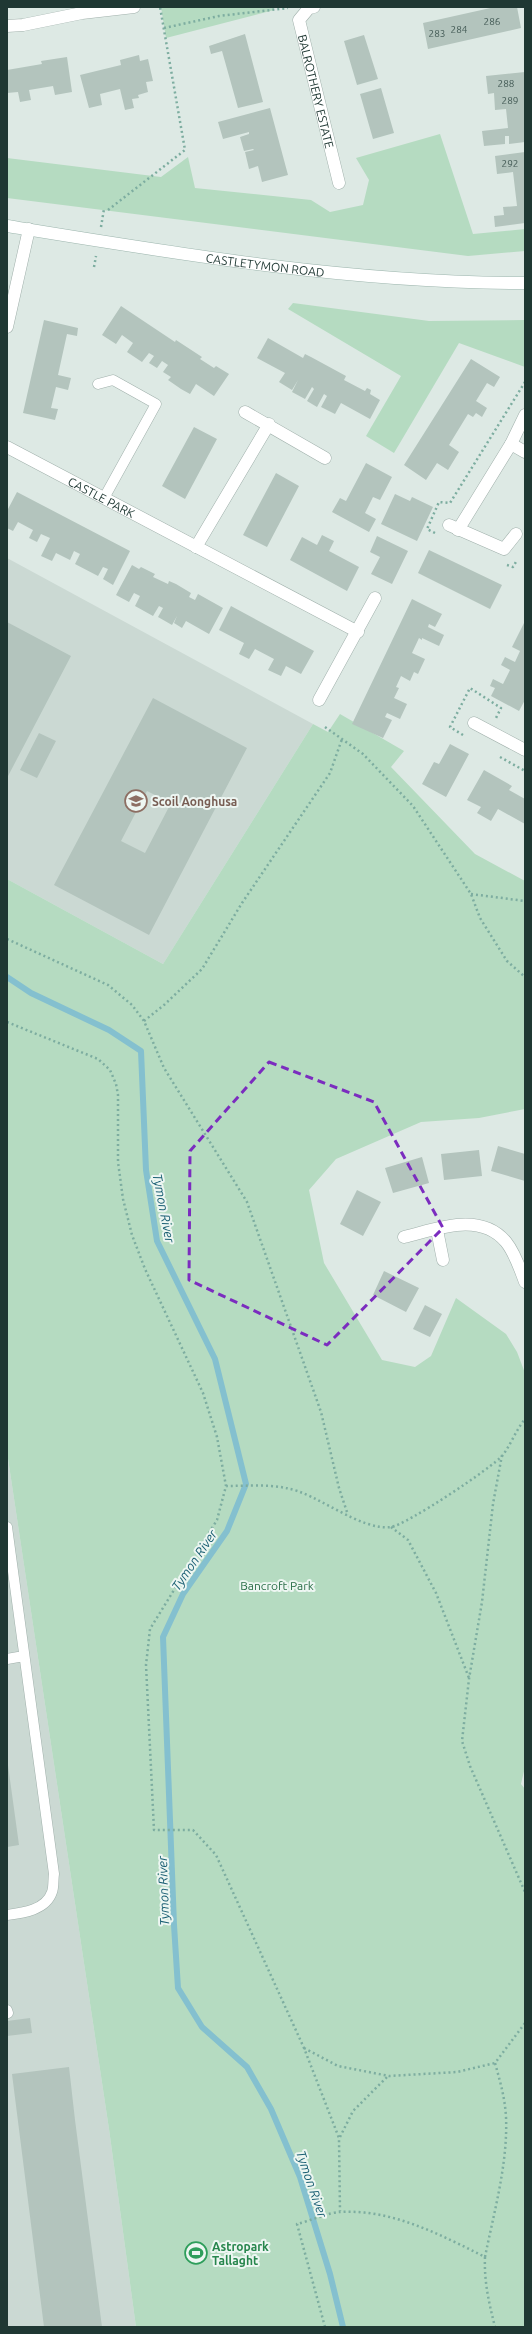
<svg xmlns="http://www.w3.org/2000/svg" width="532" height="2334" viewBox="0 0 532 2334" font-family="Ubuntu,sans-serif">
	<style>
		.built { fill: #cbd9d3 }
		.green { fill: #b5dbc1 }
		.lines { fill: none; stroke-linecap: round; stroke-linejoin: round }
		.stream { stroke: #84c0cf; stroke-width: 6 }
		.building { fill: #b3c4bd; fill-rule: evenodd }
		.lane-casing { stroke: #a0b0ab; stroke-width: 11 }
		.street-casing { stroke: #a0b0ab; stroke-width: 13 }
		.secondary-casing { stroke: #9cb5ad; stroke-width: 13 }
		.path { stroke: #7dada0; stroke-width: 2.5; stroke-dasharray: 2 3; stroke-linecap: butt }
		.lane { stroke: #fff; stroke-width: 10 }
		.street { stroke: #fff; stroke-width: 12 }
		.secondary { stroke: #fff; stroke-width: 12 }
		.marked { fill: none; stroke: #7b2cbf; stroke-width: 3; stroke-dasharray: 8 5; stroke-linejoin: round }
		.labels { text-anchor: middle; dominant-baseline: central; stroke-width: 4; stroke-linejoin: round; paint-order: stroke }
		.number-label { font-size: 10px; fill: #445b56 }
		.street-label { font-size: 12px; fill: #1f3833; stroke: #edf6f2 }
		.education-label { font-size: 12px; font-weight: bold; fill: #785e54; stroke: #edf6f2; text-anchor: start }
		.park-label { font-size: 12px; fill: #2a6e48; stroke: #edf6f2 }
		.leisure-label { font-size: 12px; font-weight: bold; fill: #27864d; stroke: #edf6f2; text-anchor: start }
		.water-label { font-size: 13px; font-style: italic; fill: #1a5f73; stroke: #edf6f2 }
	</style>
	<rect width="100%" height="100%" fill="#dde9e4"/>
	<path class="built" d="M7,558L313,724L163,964L7,879Z
		M7,1452L109,2129L136,2327H7Z"/>
	<path class="green" d="M161,7H273L274,10L166,38Z
		M440,134L473,234L525,229V251L468,256L7,198V158L161,177L188,157L195,188L311,200L330,212L363,205L369,180L356,158Z
		M293,303L429,321L525,320V367L459,343L394,453L366,436L401,376L288,309Z
		M340,714L404,751L391,767L475,854L525,881V1109L479,1118L421,1122L336,1159L309,1190L324,1263L382,1360L415,1367L431,1356L456,1298L506,1334L517,1352L525,1373V1767L521,1784L525,1789V2327H136L109,2129L7,1452V879L163,964L313,724L328,732Z"/>
	<g class="lines">
		<path class="stream" d="M7,977L31,993L109,1030L141,1051L146,1170L157,1241L215,1359L246,1484L227,1531L183,1594L163,1637L174,1925L178,1988L202,2027L247,2067L271,2109L300,2177L330,2274L343,2327"/>
	</g>
	<path class="building" d="M495,7H517L521,28L428,49L423,23Z
		M245,34L263,102L238,108L222,51L211,54L209,46Z
		M364,35L378,79L357,85L344,41Z
		M139,55L140,61L148,59L153,81L146,82L148,92L138,95L139,98L132,99L134,108L125,110L120,89L100,94L102,105L89,108L80,75L121,65L120,60Z
		M67,57L72,92L55,95L53,86L29,90L31,100L20,102L18,92L7,93V70L42,64L41,61Z
		M525,72V142L509,144V136H505V144L484,146L482,131L508,128L506,109L495,110L494,93L488,94L486,76Z
		M381,88L394,133L373,139L360,94Z
		M270,108L288,175L262,182L258,166L249,169L245,152L254,150L253,149L244,151L240,137L249,134V132L223,139L218,122Z
		M525,152V223L495,227L494,216L504,215L503,207L517,206L513,172L497,174L495,156Z
		M121,306L175,342L176,340L202,357L200,359L214,368L216,366L229,374L214,396L196,384L190,394L181,389L168,380L171,377L163,372L168,365L162,361L157,368L149,363L154,356L149,353L142,362L127,352L133,343L122,335L116,344L102,335Z
		M44,320L78,328L77,336L67,334L58,375L71,378L68,390L56,387L51,408L58,409L55,420L23,413Z
		M268,338L303,358L305,354L311,357L346,376L344,380L365,391L367,388L371,390L370,394L380,400L370,419L341,403L335,414L321,407L327,396L324,394L317,407L307,401L314,389L312,387L305,399L292,392L298,380L292,390L279,382L285,373L257,358Z
		M471,359L500,377L494,387L487,383L476,401L487,408L482,417L476,413L473,417L468,414L449,445L459,452L448,470L437,463L426,480L404,465Z
		M194,427L217,439L185,499L162,486Z
		M366,463L392,477L380,500L373,497L365,513L376,519L369,532L332,512L340,498L346,501Z
		M276,473L299,486L267,547L243,535Z
		M17,492L130,551L113,585L103,579L108,569L103,567L98,576L75,564L80,554L74,551L70,560L56,553L52,561L41,556L50,538L41,534L37,542L29,538L33,530L18,522L13,531L7,528V511Z
		M395,494L410,501L412,497L433,507L417,541L381,524Z
		M322,535L334,541L329,551L359,567L347,591L290,560L302,537L317,545Z
		M377,536L408,551L392,584L371,574L380,557L370,552Z
		M429,550L502,585L490,609L418,573Z
		M132,565L139,569L141,567L155,574L153,577L168,584L169,581L176,584L191,593L189,597L195,600L198,594L223,608L209,634L186,621L182,628L174,623L177,616L172,625L158,617L163,608L159,606L153,616L135,606L140,596L134,593L129,602L116,595Z
		M412,599L442,614L435,627L429,624L428,627L444,635L439,646L422,638V640L419,638L412,653L425,659L418,674L414,672L410,681L401,676L396,687L399,688L394,698L407,704L400,719L387,713L385,717L392,720L383,738L352,724Z
		M231,606L314,651L301,674L286,666L281,676L268,670L274,659L255,649L249,659L239,654L244,643L219,630Z
		M525,621V700L519,711L491,696L495,688L490,686L493,679L503,684L510,670L501,665L505,657L515,662L520,651L512,647Z
		M7,622L71,656L7,778Z
		M153,698L247,748L149,935L54,885ZM147,791L171,803L145,853L121,841Z
		M39,733L56,741L37,778L20,770Z
		M450,744L469,754L446,797L422,784L434,762L439,764Z
		M484,770L512,786L509,790L525,799V824L498,809L491,821L477,813L481,807L467,800Z
		M498,1146L525,1154V1181L491,1171Z
		M479,1150L482,1176L444,1180L441,1154Z
		M422,1157L429,1183L393,1193L385,1168Z
		M357,1190L381,1202L363,1236L340,1224Z
		M384,1271L419,1288L406,1312L373,1295Z
		M425,1305L442,1314L430,1337L413,1329Z
		M7,1758L19,1845L7,1847Z
		M30,2018L32,2033L7,2036V2021Z
		M69,2067L75,2120L102,2327H44L12,2074Z"/>
	<g class="lines">
		<g class="lane-casing">
			<path id="lane" d="M98,384L113,380L156,404L104,498
				M7,1527L54,1874C53,1879 54,1887 52,1892C46,1910 23,1913 7,1915
				M7,1659L24,1656
				M7,2010L8,2013"/>
		</g>
		<g class="street-casing">
			<g id="street">
				<path id="s1" d="M314,7L309,8L299,20L339,183"/>
				<path d="M7,26L23,25L82,13L134,7"/>
				<path d="M7,327L29,229"/>
				<path d="M245,412L325,458"/>
				<path d="M511,444L525,452"/>
				<path id="s2" d="M7,447L358,632"/>
				<path d="M449,525L504,549L516,534"/>
				<path d="M458,530L511,444L525,415"/>
				<path d="M196,547L269,424"/>
				<path d="M319,700L375,598"/>
				<path d="M474,723L525,750"/>
				<path d="M437,1230L443,1260"/>
				<path d="M404,1237C437,1229 480,1211 506,1242C515,1253 520,1269 525,1282"/>
			</g>
		</g>
		<g class="secondary-casing">
			<g id="secondary">
				<path id="s3" d="M7,226C178,254 351,283 525,283"/>
			</g>
		</g>
		<path class="path" d="M164,28L219,16L288,8
			M108,210L185,150L160,7
			M101,227L104,209
			M94,267L96,256
			M435,533L427,529L439,502L450,503L525,382
			M507,565L513,567L517,560
			M325,727L363,754L413,806L471,894L480,918L507,961L525,977
			M463,735L450,727L470,688L501,708L496,718
			M500,757L525,771
			M471,894L525,901
			M7,939L108,985L132,1005L144,1021L164,1068L247,1202L321,1412L339,1488L348,1515
			M144,1021L164,1005L202,969L242,903L330,773L342,739
			M7,1022L98,1059L110,1070L116,1084L118,1095V1162L123,1199L132,1235L145,1269L203,1393L217,1437L226,1486L217,1520L150,1629L146,1665L154,1830H193L216,1855L304,2048L339,2138L340,2211
			M502,1455L493,1504L482,1602L469,1679L462,1741L470,1766L525,1892
			M226,1486C245,1486 267,1484 286,1488C317,1493 360,1531 391,1527C406,1525 492,1468 503,1455C511,1444 516,1430 525,1419
			M391,1527L408,1540L436,1593L469,1678
			M304,2048L338,2066L389,2076L457,2072L495,2063
			M340,2137L353,2111L388,2076
			M485,2257C494,2212 508,2163 506,2117C505,2098 500,2081 495,2063L525,2023
			M325,2327L297,2224C310,2221 329,2212 341,2212C392,2209 441,2235 485,2257C484,2282 489,2303 495,2327"/>
		<use href="#lane" class="lane"/>
		<use href="#street" class="street"/>
		<use href="#secondary" class="secondary"/>
	</g>
	<path class="marked" d="M269,1062L374,1102L443,1228L327,1345L189,1280L190,1151Z"/>
	<defs>
		<g id="school-ring" transform="scale(1.15)"><circle r="9.5" fill="#edf6f2" stroke="#8d6e63" stroke-width="1.5"/><path d="M0-5L7-2L0 1L-7-2ZM-4 1L0 2.5L4 1V4Q0 6-4 4Z" fill="#8d6e63"/></g>
		<g id="stadium-ring" transform="scale(1.15)"><circle r="9.5" fill="#edf6f2" stroke="#2e9e5b" stroke-width="1.5"/><path d="M0-5a6.5 5 0 1 0 0 10a6.5 5 0 1 0 0-10ZM-3.5-1.8h7v3.6h-7Z" fill="#2e9e5b"/></g>
	</defs>
	<g fill-rule="evenodd">
		<use href="#school-ring" x="136" y="801"/>
		<use href="#stadium-ring" x="196" y="2253"/>
	</g>
	<g class="labels">
		<g class="number-label">
			<text x="492" y="21">286</text>
			<text x="459" y="29">284</text>
			<text x="437" y="33">283</text>
			<text x="506" y="83">288</text>
			<text x="510" y="100">289</text>
			<text x="510" y="163">292</text>
		</g>
		<g class="street-label">
			<text stroke="none"><textPath href="#s1" startOffset="94">BALROTHERY ESTATE</textPath></text>
			<text stroke="none"><textPath href="#s3" startOffset="261">CASTLETYMON ROAD</textPath></text>
			<text stroke="none"><textPath href="#s2" startOffset="107">CASTLE PARK</textPath></text>
		</g>
		<g class="education-label">
			<text x="152" y="801">Scoil Aonghusa</text>
		</g>
		<g class="park-label">
			<text x="277" y="1585">Bancroft Park</text>
		</g>
		<g class="leisure-label">
			<text x="212" y="2246">Astropark<tspan x="212" dy="14">Tallaght</tspan></text>
		</g>
		<g class="water-label">
			<text transform="translate(164 1208) rotate(79)">Tymon River</text>
			<text transform="translate(194 1560) rotate(-56)">Tymon River</text>
			<text transform="translate(163 1891) rotate(-92)">Tymon River</text>
			<text transform="translate(312 2184) rotate(71)">Tymon River</text>
		</g>
	</g>
	<rect width="532" height="2334" fill="none" stroke="#1f3833" stroke-width="16"/>
</svg>
